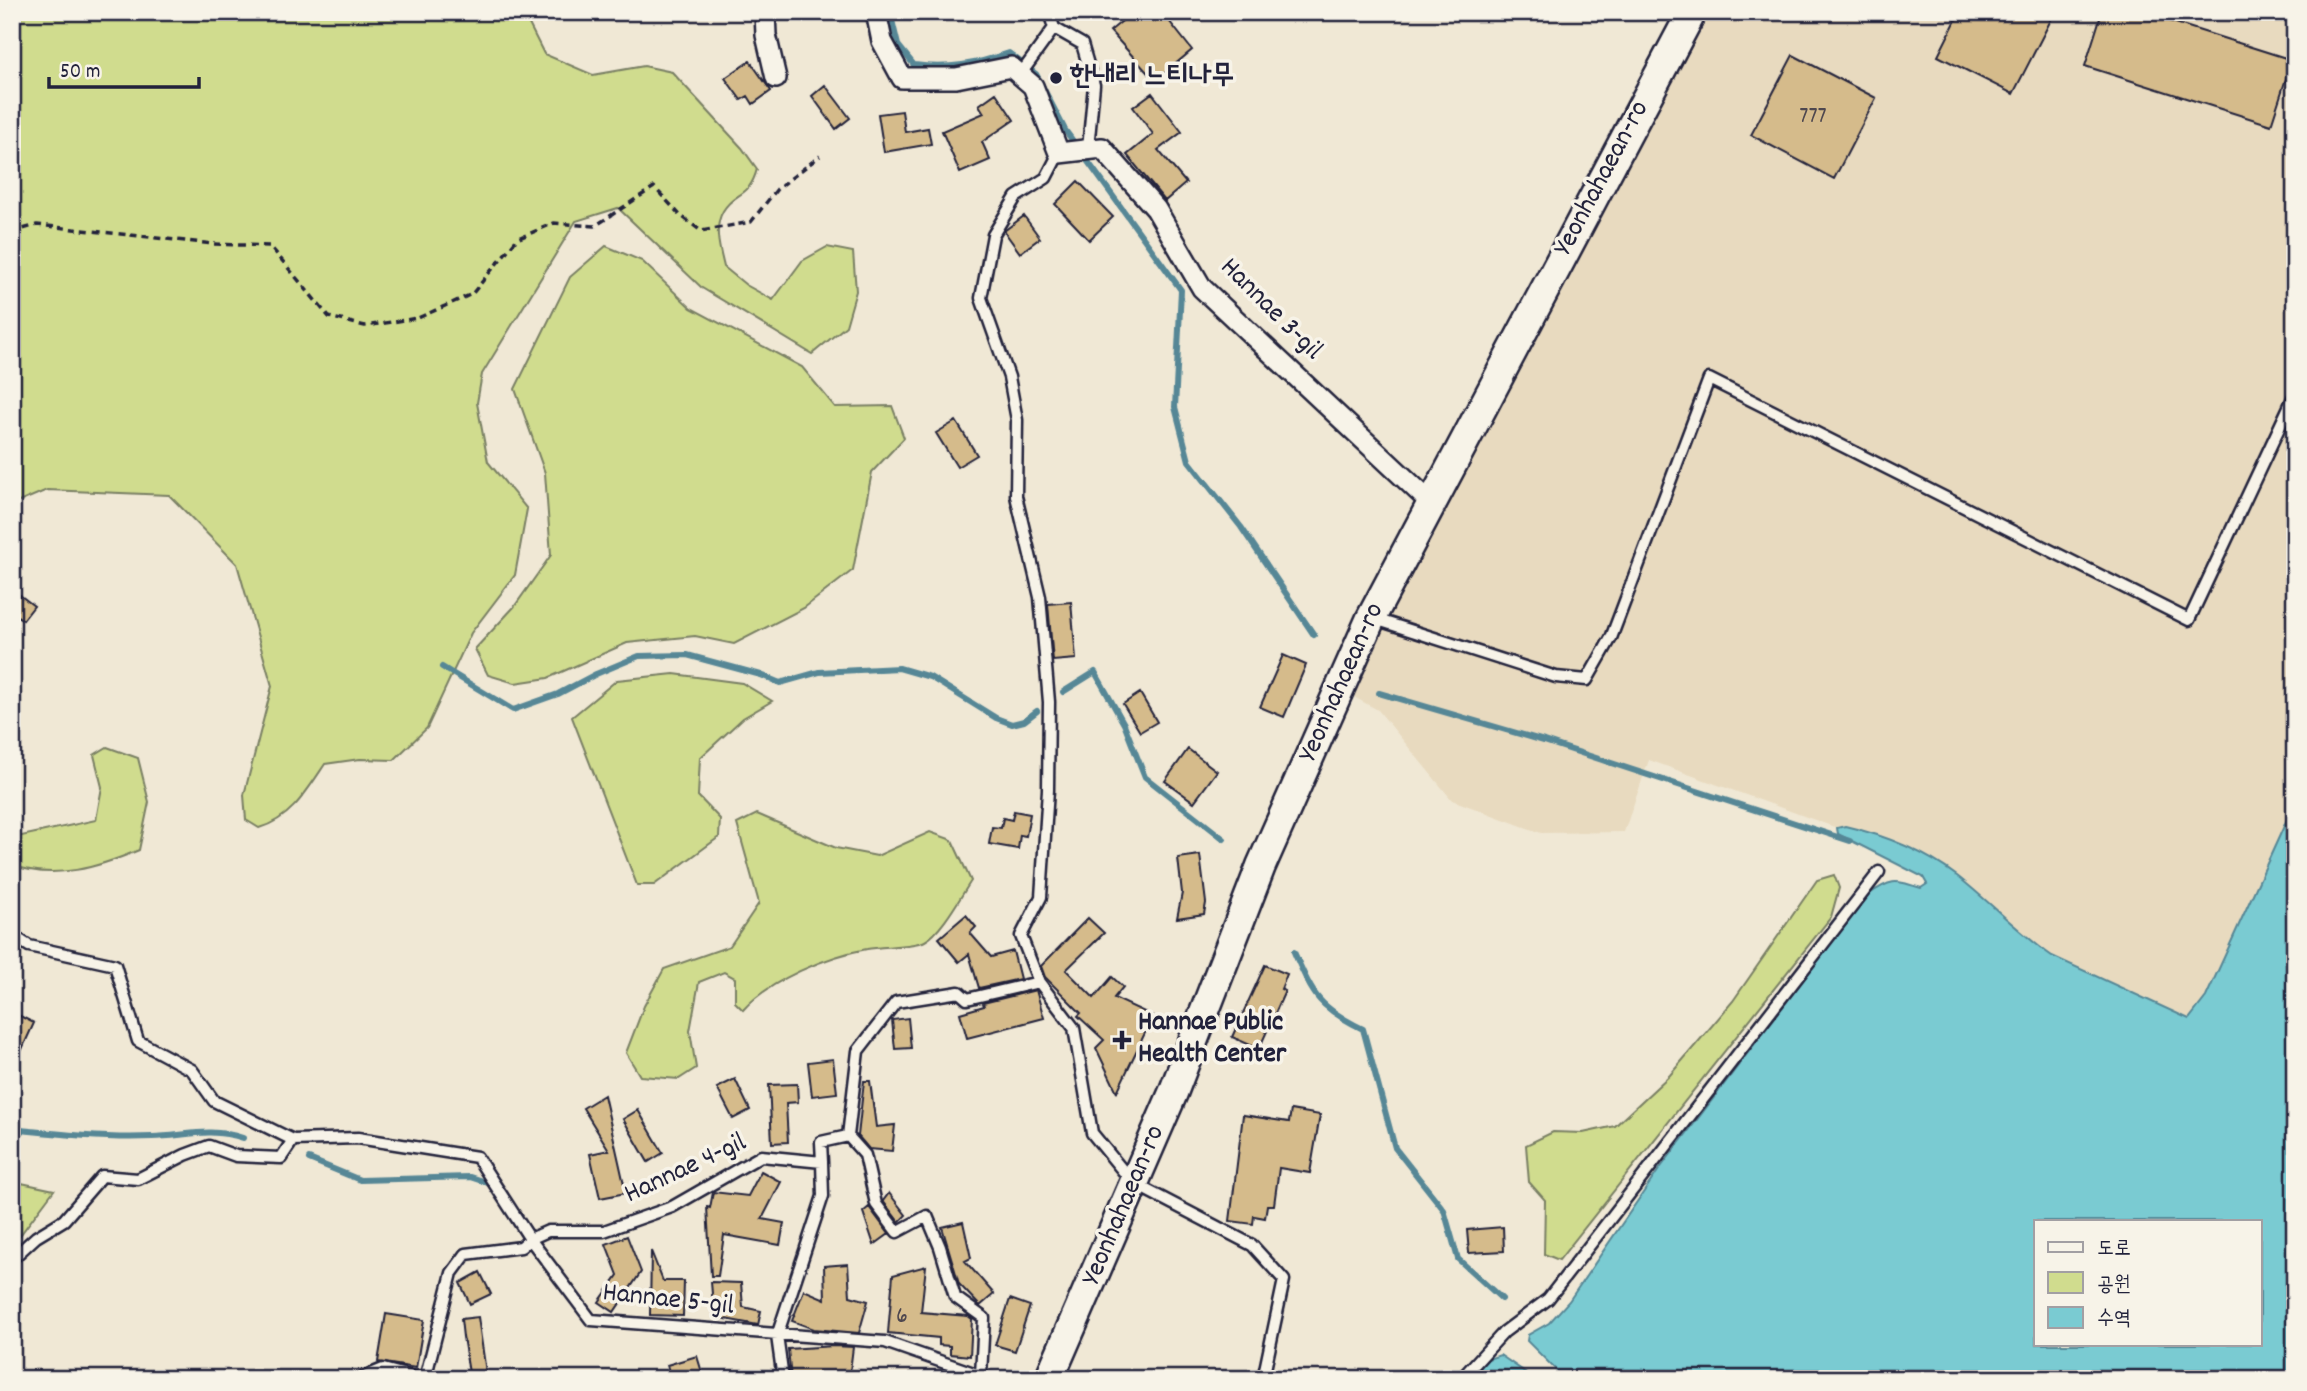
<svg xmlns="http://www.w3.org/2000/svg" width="2307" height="1391" viewBox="0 0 2307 1391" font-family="Dekko,'Poor Story',sans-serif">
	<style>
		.built { fill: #e8dabf }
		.green { fill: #d0dc8e; stroke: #797f64; stroke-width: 2 }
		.water { fill: #7acbd2; stroke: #578796; stroke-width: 2; fill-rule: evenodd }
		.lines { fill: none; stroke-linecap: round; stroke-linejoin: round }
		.stream { stroke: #578796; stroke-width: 6 }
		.building { fill: #d5bb8b; stroke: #22223b; stroke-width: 2 }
		.lane-casing { stroke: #22223b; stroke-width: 15 }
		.street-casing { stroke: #22223b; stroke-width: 24 }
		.secondary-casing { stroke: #22223b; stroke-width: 33 }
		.path { stroke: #22223b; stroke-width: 3.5; stroke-dasharray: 7 5; stroke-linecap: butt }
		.lane { stroke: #f7f3e8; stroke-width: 10 }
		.street { stroke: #f7f3e8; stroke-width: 19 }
		.secondary { stroke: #f7f3e8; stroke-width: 28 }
		.poi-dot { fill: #22223b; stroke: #f7f3e8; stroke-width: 2.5 }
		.labels { text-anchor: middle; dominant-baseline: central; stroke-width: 7; stroke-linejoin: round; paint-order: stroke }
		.number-label { font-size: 24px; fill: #4f484f }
		.poi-label { font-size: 28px; font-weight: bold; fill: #22223b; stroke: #f7f3e8; text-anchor: start }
		.street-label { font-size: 28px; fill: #22223b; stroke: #f7f3e8 }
	</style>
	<rect width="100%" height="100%" fill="#f0e8d5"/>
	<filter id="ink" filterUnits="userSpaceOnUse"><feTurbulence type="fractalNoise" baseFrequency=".0143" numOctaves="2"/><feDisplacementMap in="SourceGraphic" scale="14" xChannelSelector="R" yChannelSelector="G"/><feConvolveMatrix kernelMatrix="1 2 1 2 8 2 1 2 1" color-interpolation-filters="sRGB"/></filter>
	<g filter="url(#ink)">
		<path class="built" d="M1692,12H2295V802L2206,997L2189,1019L2052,956L2032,942L1955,875L1897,841L1845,826L1837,828L1649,760L1624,832L1541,833L1452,800L1378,710L1339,689Z"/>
		<path class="green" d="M12,12H523L544,54L593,75L644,66L672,72L742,148L757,169C749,199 735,191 723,211C713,228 720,250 724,267L746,285L773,300L802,261L827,247L853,252L856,291L846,326L812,354L702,288L618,208L576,221L482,374L477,403L488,462L527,509L515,575L471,633L427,728L394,760L360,759L325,764C307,791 291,819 259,828L246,820L244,795L272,686L237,564L169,495L47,490L12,505Z
			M606,246L642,261L691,308L802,367L835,407L892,406L904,438L872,472L853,570L804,608L734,644L695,636L627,643L548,678L515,683L488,675L475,649L514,607L551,555L545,473L515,389L570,277Z
			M674,674L742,683L772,701L743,718L700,758L698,796L720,819L719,837L654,885H637L572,717L617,680Z
			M107,747L138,758L149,802L139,850C99,867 54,881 12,865V838L96,820L102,787L94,755Z
			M757,814L836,848L877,856L930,832L952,840L971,881C961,896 941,933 925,941C913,947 882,946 867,949C827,956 770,980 743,1010L735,1002V978L724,972L699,982L690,1031L696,1068L679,1079L640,1076L626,1053L644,1006L664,969L730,946L759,903L737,824Z
			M1834,875L1839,888L1831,917L1559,1260L1544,1254L1545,1200L1529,1182L1526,1145L1553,1132L1583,1133L1615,1126L1670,1075L1733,1001L1817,880Z
			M12,1181L54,1190L12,1246Z"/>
		<path class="water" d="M2295,802V1379H1565L1527,1341L1528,1335L1549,1323L1569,1301L1658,1171L1868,895C1892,878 1895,880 1921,888L1927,884L1923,877L1838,834L1837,828L1845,826C1884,835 1924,851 1957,876C1990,902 2018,932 2052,956L2189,1019L2206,997ZM2036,1221H2260V1344H2036Z
			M1500,1355L1535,1379H1470L1488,1359Z"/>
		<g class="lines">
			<path class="stream" d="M890,12L898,45L914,65C948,70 977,64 1009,53L1036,74L1065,130L1181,290L1175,407L1189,461L1241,527L1314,635
				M442,667L513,710L558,694L596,674L639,656L687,655L761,675L780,683L819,672L899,668L930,677L996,718L1012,724L1024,721L1037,711
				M1063,692L1095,672L1124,724L1145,777L1224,839
				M1379,693L1544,741L1850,841
				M1294,952C1314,997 1318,1007 1363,1029L1395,1148L1444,1210L1458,1259L1502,1299
				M12,1129C59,1134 105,1139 152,1137C186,1136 209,1127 243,1138
				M309,1159L360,1180L470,1177L494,1185"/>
		</g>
		<path class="building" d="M1133,12H1162L1192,50L1155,81L1110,31Z
			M1960,12H2055L2013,94L1938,56Z
			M2102,12H2141L2292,60L2271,125L2085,66Z
			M1793,55L1876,98L1834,179L1751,135Z
			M750,61L771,91L753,104L748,96L741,100L725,78Z
			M825,85L850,118L836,129L812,96Z
			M996,93L1014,120L982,142L990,160L960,173L942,131L984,113L979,105Z
			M1152,93L1182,132L1158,150L1186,183L1165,201L1127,155L1153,134L1133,107Z
			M902,111L905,132L928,128L931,144L884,152L878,114Z
			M1078,181L1113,217L1089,240L1055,204Z
			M1024,216L1040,238L1020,253L1004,231Z
			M956,421L977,455L957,467L936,433Z
			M12,589L34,606L23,620L12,612Z
			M1071,602L1076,659L1053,661L1048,604Z
			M1283,655L1306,665L1284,717L1260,707Z
			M1140,693L1157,722L1140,732L1123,704Z
			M1188,749L1217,771L1194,802L1165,781Z
			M1014,811L1030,814L1026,836L1020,835L1018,849L989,844L992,827L1001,828L1003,818L1012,820Z
			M1200,855L1206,903L1204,914L1177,918L1182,893L1178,858Z
			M966,915L976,927L970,933L991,957L1013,951L1020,979L979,988L969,954L959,962L939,938Z
			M1088,918L1104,933L1066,970L1094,998L1112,977L1123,987L1114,998L1153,1016L1117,1092L1096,1048L1104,1040L1078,1016L1081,1013L1045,977L1041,966Z
			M1265,965L1287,974L1281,989L1285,991L1259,1049L1232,1037Z
			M1036,990L1044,1018L967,1038L960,1013L984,1006L983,1003Z
			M12,1012L34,1023L12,1071Z
			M908,1018L911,1048L895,1049L892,1020Z
			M833,1059L837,1093L812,1096L808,1062Z
			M735,1079L750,1110L733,1119L717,1088Z
			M864,1081H870L876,1127L895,1125L892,1151L869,1149L858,1136Z
			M797,1084L798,1102L786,1103L788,1142L772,1143L769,1085Z
			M604,1095L626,1193L600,1198L590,1154L609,1150L583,1108Z
			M638,1110L663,1153L648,1162L623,1119Z
			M1291,1110L1320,1115L1310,1173L1279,1168L1274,1205H1267L1265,1218L1254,1216L1253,1224L1230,1221L1243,1115L1289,1122Z
			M761,1171L781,1182L762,1219L784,1223L780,1245L724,1235L718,1276H711L707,1207L710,1208L713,1192L748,1196Z
			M889,1193L906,1215L899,1222L883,1201Z
			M869,1207L889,1234L874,1245L863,1212Z
			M963,1222L971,1258L965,1261L994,1294L980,1306L959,1284L942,1227Z
			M1503,1227L1504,1251L1469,1253L1467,1230Z
			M627,1236L641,1272L614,1312L599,1302L618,1275L606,1244Z
			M651,1251L663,1281H684L683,1316L650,1315Z
			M848,1264L850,1296L868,1301L859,1333L814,1329L792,1321L804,1290L825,1299L824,1266Z
			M926,1266L921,1312L968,1316L972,1319L970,1356L950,1354V1346L939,1345V1338L888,1333L893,1275Z
			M480,1272L491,1294L470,1304L460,1283Z
			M711,1282L741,1283L743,1307L761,1311L758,1325L714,1317Z
			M1010,1299L1030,1306L1015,1351L995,1345Z
			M386,1314L424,1320L416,1368L378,1362Z
			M478,1317L487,1379H470L463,1337L461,1319Z
			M834,1346L853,1347L849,1379H791L788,1349Z
			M697,1356L704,1379H671L667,1365Z"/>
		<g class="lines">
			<g class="lane-casing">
				<path id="lane" d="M1054,28L1082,44L1094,85L1088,149
					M1020,75L1054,28L1049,12
					M1375,619L1556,677L1587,680L1611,638L1709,379L2189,620L2295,394
					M12,935L29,946L115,965L138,1041L192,1070L214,1101L293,1140L358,1138L477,1157L530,1239L548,1231H604L672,1207L761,1156L822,1162L821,1142L848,1136L858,1051L896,1002L959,992L967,999L1039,982L1074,1028L1092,1133L1133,1183L1252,1245L1284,1280L1263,1379
					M1039,982L1021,936L1041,897L1048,790L1049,702L1040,597L1016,496L1017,420L1009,377L981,298L993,235L1016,197L1046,178L1059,153
					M848,1136L865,1155L876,1204L897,1232L927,1216L940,1247L955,1297L984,1318L981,1375
					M12,1259L36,1237L64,1220L102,1176L138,1179L185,1155L209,1146L236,1156L281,1158L293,1140
					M359,1379L383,1369L421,1379
					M425,1379L452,1273L466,1254L521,1247L530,1239L591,1320L885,1342L991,1379
					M783,1379L777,1336L823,1196L822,1162
					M1461,1379L1504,1332L1548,1299L1879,872"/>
			</g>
			<g class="street-casing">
				<path id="street" d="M765,12L766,35L776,78
					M876,12L882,41L902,78H956L1011,67L1033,86L1059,153L1102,148L1156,209L1202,288L1431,503"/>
			</g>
			<g class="secondary-casing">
				<path id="secondary" d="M1049,1379L1173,1093L1261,866L1371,618L1692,12"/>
			</g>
			<path class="path" d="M12,232L37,225L213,244L270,246L329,317L365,326L418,318L472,294L517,239L554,223L595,226L654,187L680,215L701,231L751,222L777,189L820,156"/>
			<use href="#lane" class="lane"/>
			<use href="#street" class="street"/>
			<use href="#secondary" class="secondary"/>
		</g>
	</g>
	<g class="poi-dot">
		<circle cx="1056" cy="78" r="7"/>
		<path d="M1118.5 1029.5h7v7h7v7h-7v7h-7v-7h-7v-7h7z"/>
	</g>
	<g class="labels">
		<g class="number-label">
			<text x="1813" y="117">777</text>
			<text x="902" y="1317">6</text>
		</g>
		<g class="poi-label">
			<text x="1070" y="78">한내리 느티나무</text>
			<text x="1138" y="1024">Hannae Public<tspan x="1138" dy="32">Health Center</tspan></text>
		</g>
		<g class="street-label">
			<text transform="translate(1603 179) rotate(-62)">Yeonhahaean-ro</text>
			<text transform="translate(1270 310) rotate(45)">Hannae 3-gil</text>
			<text transform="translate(1343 683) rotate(-66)">Yeonhahaean-ro</text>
			<text transform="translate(686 1170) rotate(-25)">Hannae 4-gil</text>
			<text transform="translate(1125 1206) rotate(-67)">Yeonhahaean-ro</text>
			<text transform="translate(668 1301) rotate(6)">Hannae 5-gil</text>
		</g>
	</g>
	<rect width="2307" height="1391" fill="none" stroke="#f7f3e8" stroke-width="42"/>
	<rect x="21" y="21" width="2265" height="1349" fill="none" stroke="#22223b" stroke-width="2.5" filter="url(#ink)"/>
	<rect x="2034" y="1220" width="228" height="126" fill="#f7f3e8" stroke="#a29fa3" stroke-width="2"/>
	<rect x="2048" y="1242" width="35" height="10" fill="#f7f3e8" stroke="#a29fa3" stroke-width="2"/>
	<text x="2097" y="1254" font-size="21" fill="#22223b">도로</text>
	<rect x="2048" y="1272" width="35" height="21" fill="#d0dc8e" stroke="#a29fa3" stroke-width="2"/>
	<text x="2097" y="1290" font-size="21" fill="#22223b">공원</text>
	<rect x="2048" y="1307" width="35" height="21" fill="#7acbd2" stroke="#a29fa3" stroke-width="2"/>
	<text x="2097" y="1324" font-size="21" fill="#22223b">수역</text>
	<path d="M49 77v10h150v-10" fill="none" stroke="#22223b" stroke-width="3.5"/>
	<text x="60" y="77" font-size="21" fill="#22223b" stroke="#f7f3e8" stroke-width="5" paint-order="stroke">50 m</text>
</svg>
